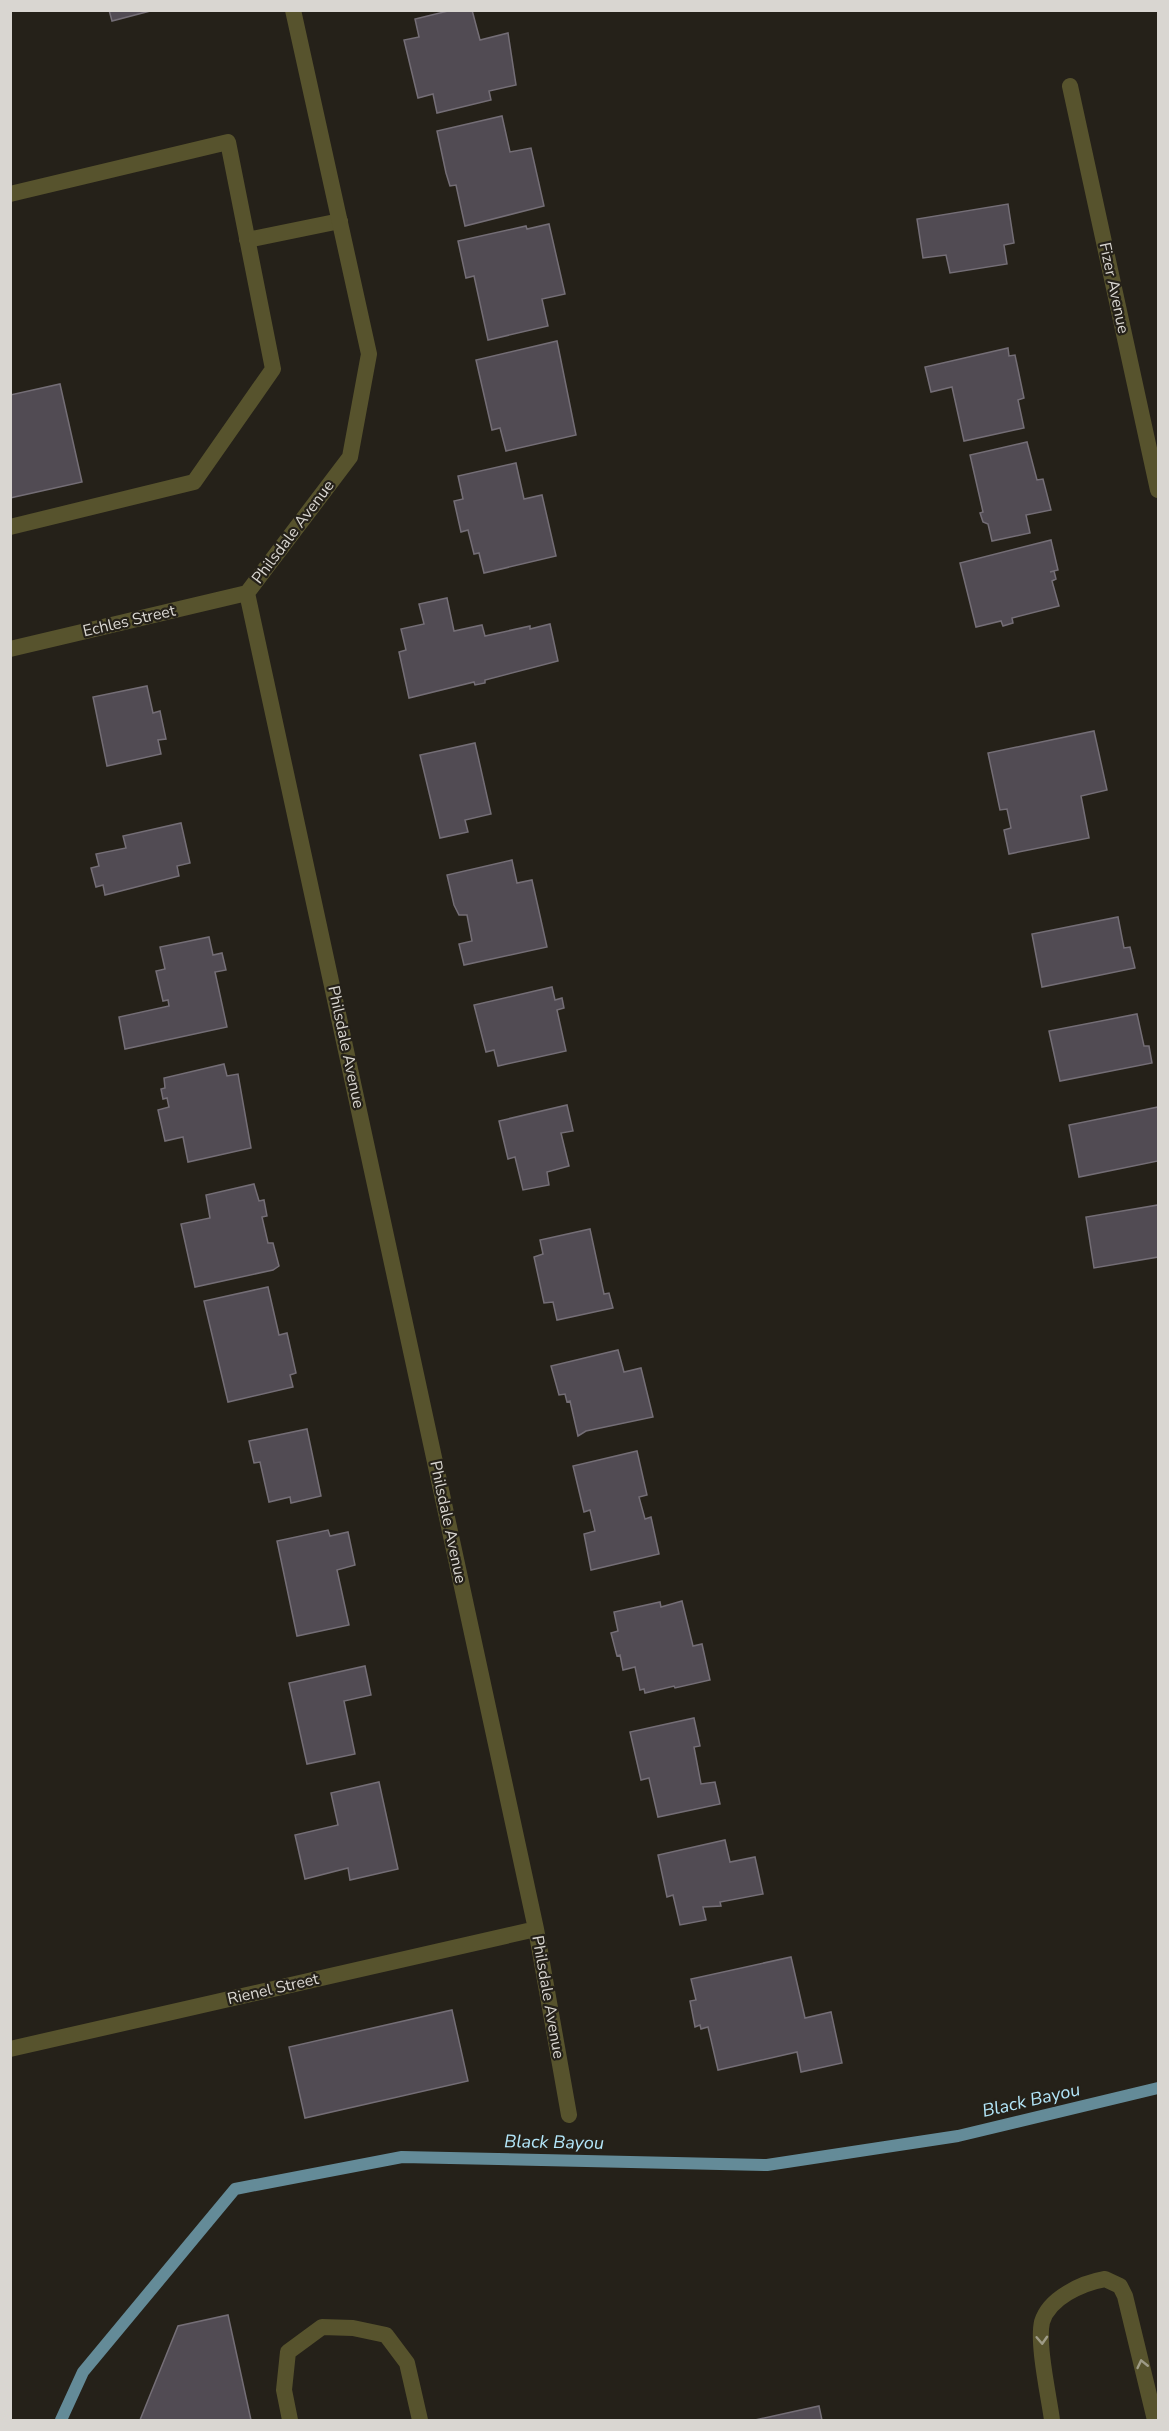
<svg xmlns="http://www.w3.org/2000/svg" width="1169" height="2431" viewBox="0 0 1169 2431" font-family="'Nunito Sans',sans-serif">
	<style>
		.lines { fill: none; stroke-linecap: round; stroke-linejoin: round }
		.stream { stroke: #648b98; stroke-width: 12 }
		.building { fill: #514b53; stroke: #746e76; stroke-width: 1.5 }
		.service { stroke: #57532d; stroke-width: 16 }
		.minor { stroke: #57532d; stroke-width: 16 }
		.oneway { stroke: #9e9b87 }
		.labels { text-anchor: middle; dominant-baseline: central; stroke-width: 4.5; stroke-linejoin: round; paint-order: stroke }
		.street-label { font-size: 16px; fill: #d9d6d1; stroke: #252119 }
		.water-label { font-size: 18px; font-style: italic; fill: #b3e6f9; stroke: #252119 }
	</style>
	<rect width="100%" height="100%" fill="#252119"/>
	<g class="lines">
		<path class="stream" d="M61,2420L83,2372L235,2189L402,2157L767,2165L958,2136L1158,2088"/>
	</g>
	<path class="building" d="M109,10H154L112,21Z
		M452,10H472L480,40L508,33L516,85L489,91L491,100L437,113L433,94L418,98L404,40L419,37L415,19Z
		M502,116L510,152L531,148L544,206L465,226L456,185L450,186L446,173L437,131Z
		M1008,204L1014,243L1004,245L1007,264L950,273L946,255L923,258L917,219Z
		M549,224L565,294L542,299L548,326L488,340L474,276L466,278L458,241L526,226L527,229Z
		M557,341L576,435L506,451L500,428L492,430L476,360Z
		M1008,348L1009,356L1015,355L1024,398L1018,400L1024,428L964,441L952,387L931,392L925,367Z
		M60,384L82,482L10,498V395Z
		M1027,442L1037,480L1043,479L1051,510L1026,515L1030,533L992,541L988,524L983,522L980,513L983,512L970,455Z
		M516,463L524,499L542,495L556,556L484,573L479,553L474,554L468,530L461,532L454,501L463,499L458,476Z
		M1051,540L1058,570L1050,572L1054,571L1056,579L1052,581L1059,606L1012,618L1013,623L1003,626L1001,621L976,627L960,563Z
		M447,598L454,631L482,625L485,636L530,626V629L550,624L558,661L485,680V683L475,685L474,682L409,698L399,652L406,650L401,629L424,624L419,604Z
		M147,686L153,713L160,711L166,739L158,740L161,754L107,766L93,697Z
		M1094,731L1107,790L1081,796L1089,838L1009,854L1004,830L1011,828L1007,809L1000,810L988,753Z
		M475,743L491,814L465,820L468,832L440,838L420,755Z
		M181,823L190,863L177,866L179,876L105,895L103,885L96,887L91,868L99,866L96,854L126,848L123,836Z
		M512,860L517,883L532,880L547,947L464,965L459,944L472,941L467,915H459L454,905L447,875Z
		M1118,917L1124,948L1130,947L1135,968L1042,987L1032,934Z
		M209,937L213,955L222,953L226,970L215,972L227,1027L125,1049L119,1017L169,1006L168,1000L163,1001L156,971L165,969L160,947Z
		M552,987L555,1000L562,998L564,1008L557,1010L566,1051L498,1066L494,1050L486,1052L474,1005Z
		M1137,1014L1144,1046H1149L1152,1063L1060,1081L1049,1031Z
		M224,1064L227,1076L238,1074L251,1148L188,1162L183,1137L165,1141L158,1110L169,1107L167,1098L163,1099L161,1089L165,1088L164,1078Z
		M567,1105L573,1131L561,1133L569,1166L547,1172L549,1185L523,1190L515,1157L508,1159L499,1121Z
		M1158,1107V1161L1079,1177L1069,1125Z
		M254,1184L259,1201L264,1200L267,1216L262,1217L268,1243H273L279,1266L273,1270L195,1287L181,1224L210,1218L206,1195Z
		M1158,1205V1257L1094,1268L1086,1217Z
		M590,1229L604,1294L609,1293L613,1308L557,1320L553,1302L544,1303L534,1257L543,1254L540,1240Z
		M268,1287L279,1335L287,1333L296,1373L290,1375L293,1387L228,1402L204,1301Z
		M618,1350L624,1372L641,1368L653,1417L586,1431L578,1436L570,1401L567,1402L565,1394L559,1395L551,1366Z
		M307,1429L321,1496L291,1503L290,1497L269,1502L260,1462L254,1463L249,1441Z
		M637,1451L647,1495L639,1497L645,1519L651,1517L659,1554L591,1570L584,1534L595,1531L590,1510L584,1512L573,1466Z
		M328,1530L330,1536L348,1532L355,1565L337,1570L349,1625L297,1636L277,1541Z
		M682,1601L693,1646L702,1644L710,1680L675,1688L674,1686L645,1693L644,1689L640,1690L635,1667L623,1670L620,1655L617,1656L611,1633L618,1631L614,1612L660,1602L661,1607Z
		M365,1666L371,1695L344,1701L355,1754L307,1764L289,1683Z
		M694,1718L700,1746L694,1747L701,1784L715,1782L720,1804L658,1817L649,1778L641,1780L630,1732Z
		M379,1782L398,1869L350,1880L348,1868L305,1879L295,1835L338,1825L331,1793Z
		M725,1840L730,1862L755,1857L763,1894L720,1902L721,1906L703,1907L706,1920L680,1925L673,1895L667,1897L658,1855Z
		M791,1957L805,2018L831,2012L842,2063L801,2072L797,2052L718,2070L708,2027L701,2029L700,2025L695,2027L690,2001L696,2000L691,1979Z
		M452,2010L468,2081L305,2118L289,2047Z
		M228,2315L251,2420H140L178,2326Z
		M819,2406L822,2420H755Z"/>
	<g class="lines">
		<path class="service" d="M10,194L228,142L273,369L194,482L10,527
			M247,240L340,221
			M290,2420L284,2390L288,2352L322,2327L353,2328L386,2335L407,2363L420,2420
			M1052,2420C1049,2397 1037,2344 1042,2322C1049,2298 1082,2283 1105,2279L1120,2286L1125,2296L1155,2420"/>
		<path class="minor" d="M293,10L369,354L350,457L247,593L536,1929L569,2115
			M1070,86L1158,490
			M10,649L247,593
			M10,2049L536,1929"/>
	</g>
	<defs><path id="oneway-chevron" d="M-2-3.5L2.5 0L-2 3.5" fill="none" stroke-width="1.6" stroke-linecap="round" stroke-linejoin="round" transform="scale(1.5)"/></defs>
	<g class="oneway">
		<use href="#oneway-chevron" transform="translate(1042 2340) rotate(87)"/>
		<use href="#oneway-chevron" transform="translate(1142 2364) rotate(-103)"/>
	</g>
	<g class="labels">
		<g class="street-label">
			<text transform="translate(1114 288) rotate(78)">Fizer Avenue</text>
			<text transform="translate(293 532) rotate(-53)">Philsdale Avenue</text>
			<text transform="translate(129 621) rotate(-13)">Echles Street</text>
			<text transform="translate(346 1047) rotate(78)">Philsdale Avenue</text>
			<text transform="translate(448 1522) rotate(78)">Philsdale Avenue</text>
			<text transform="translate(273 1989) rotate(-13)">Rienel Street</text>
			<text transform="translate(548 1997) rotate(80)">Philsdale Avenue</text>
		</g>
		<g class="water-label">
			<text transform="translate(1031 2100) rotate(-13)">Black Bayou</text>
			<text transform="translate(554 2142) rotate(1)">Black Bayou</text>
		</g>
	</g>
	<rect width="1169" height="2431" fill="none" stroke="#d9d6d1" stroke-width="24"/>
</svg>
